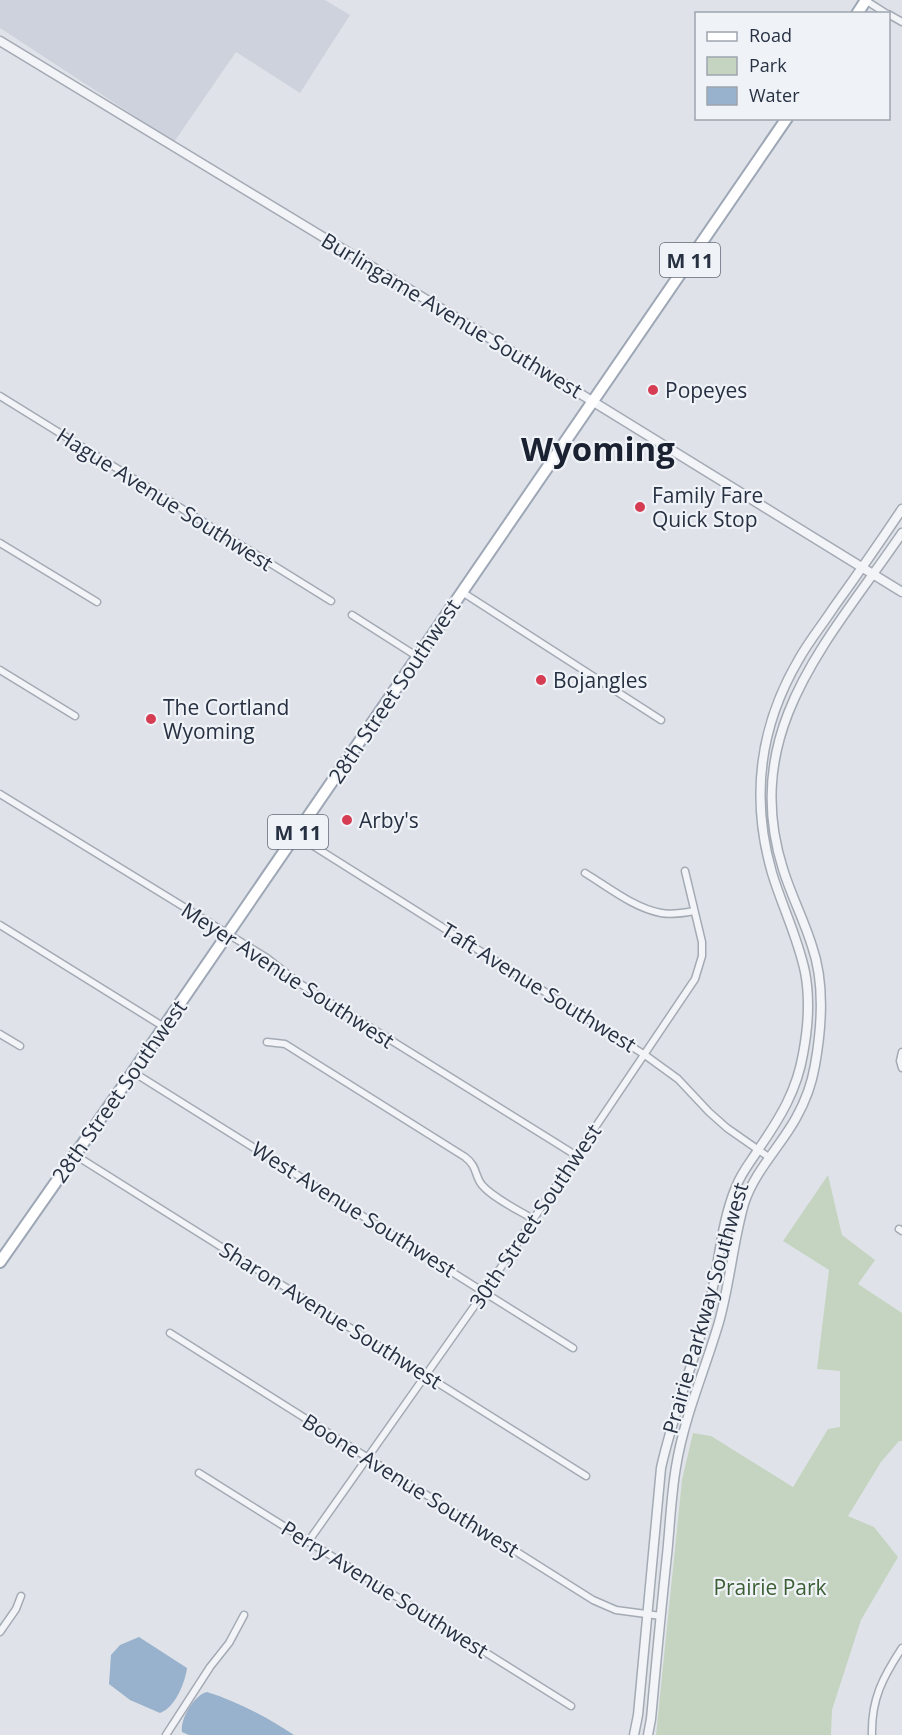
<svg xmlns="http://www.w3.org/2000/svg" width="902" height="1735" viewBox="0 0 902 1735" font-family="'Open Sans',sans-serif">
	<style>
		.built { fill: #cdd2dc }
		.green { fill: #c5d4c0 }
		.water { fill: #98b1cc }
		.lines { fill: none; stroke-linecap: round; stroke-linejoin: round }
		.minor-casing { stroke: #a4aab4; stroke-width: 9 }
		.tertiary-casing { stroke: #a4aab4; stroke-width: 11 }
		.primary-casing { stroke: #9ea7b6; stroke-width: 14 }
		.minor { stroke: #f2f4f7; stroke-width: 6 }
		.tertiary { stroke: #f2f4f7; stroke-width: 8 }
		.primary { stroke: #fff; stroke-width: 10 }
		.poi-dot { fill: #d63d53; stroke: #eff2f7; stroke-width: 2 }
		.labels { text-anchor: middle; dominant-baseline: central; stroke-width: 4.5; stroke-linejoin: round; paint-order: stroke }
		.shield { fill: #eff2f7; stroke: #636b78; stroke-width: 1.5 }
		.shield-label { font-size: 20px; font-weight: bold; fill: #273142 }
		.street-label { font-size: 21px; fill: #273142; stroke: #eff2f7 }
		.poi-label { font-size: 21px; fill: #273142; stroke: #eff2f7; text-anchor: start }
		.park-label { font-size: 21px; fill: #3c5e34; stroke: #eff2f7 }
		.town-label { font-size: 33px; font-weight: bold; fill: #1a2232; stroke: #eff2f7 }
	</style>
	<rect width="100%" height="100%" fill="#dfe3e9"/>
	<path class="built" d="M0,0H325L350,15L300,93L236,52L174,142L0,28Z"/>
	<path class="green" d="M828,1175L842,1235L875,1260L858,1284L902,1313V1441H899L881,1462L848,1516L874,1527L898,1557L861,1620L832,1710L831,1735H656L682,1480L693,1433L711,1436L793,1487L828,1429L840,1427V1371L817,1369L829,1270L783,1241Z"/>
	<path class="water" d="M139,1637L187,1668C185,1683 175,1708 160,1713L130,1700L109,1684L111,1655L120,1645Z
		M207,1692C236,1701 269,1718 294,1735H189L182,1732C180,1719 194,1695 207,1692Z"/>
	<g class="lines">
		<g class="minor-casing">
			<path id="minor" d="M865,0L887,14
				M888,14L902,22
				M0,396L331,601
				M0,543L97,602
				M462,592L661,720
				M352,615L418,657
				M0,670L75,716
				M0,794L267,958L299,983L577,1156
				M296,835L645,1055L678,1079L709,1112L727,1128L770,1158
				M585,873C608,887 634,908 661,913C672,915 683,913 694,911
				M0,925L164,1027
				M0,1034L20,1046
				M267,1042L285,1044L465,1157C478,1167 474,1175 482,1185C493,1198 518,1210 533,1219
				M902,1052L900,1061L902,1068
				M133,1072L573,1348
				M75,1155L586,1476
				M899,1229L902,1231
				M170,1333L593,1600L616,1610L661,1616
				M199,1473L571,1706
				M308,1542L485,1291L695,979L702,956V942L685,871
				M0,1632L16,1609L21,1596
				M166,1735L210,1667L229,1643L244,1615
				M872,1735C871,1699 883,1677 902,1648"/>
		</g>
		<g class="tertiary-casing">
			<path id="tertiary" d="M0,41L506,348L902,592
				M634,1735L638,1715L661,1468C673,1414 694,1362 708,1309C719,1269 720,1225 736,1187C741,1173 752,1160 760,1147C780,1118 797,1090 803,1054C808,1028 810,998 805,972C798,938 782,906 772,873C750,797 759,727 799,659C809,641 823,624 834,607C857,575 880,542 902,509
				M648,1735L651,1719C656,1664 661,1610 667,1555C670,1526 671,1496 676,1467C684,1417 705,1370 719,1322C730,1283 733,1242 744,1204C754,1172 780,1147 796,1118C805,1102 812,1083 815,1065C822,1026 825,983 812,946C804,920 791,895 783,869C739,730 830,639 902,533"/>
		</g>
		<g class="primary-casing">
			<path id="primary" d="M857,14L866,0
				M0,1262L133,1072L787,118"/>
		</g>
		<use href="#minor" class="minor"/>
		<use href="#tertiary" class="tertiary"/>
		<use href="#primary" class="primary"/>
	</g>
	<g class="poi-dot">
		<circle cx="653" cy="390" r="6"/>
		<circle cx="640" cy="507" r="6"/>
		<circle cx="541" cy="680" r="6"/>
		<circle cx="151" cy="719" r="6"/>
		<circle cx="347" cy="820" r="6"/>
	</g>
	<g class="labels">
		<g class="shield">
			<rect x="660" y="243" width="60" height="34" rx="4.5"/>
			<rect x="268" y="815" width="60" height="34" rx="4.5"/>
		</g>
		<g class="shield-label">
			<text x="690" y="260">M 11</text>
			<text x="298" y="832">M 11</text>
		</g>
		<g class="street-label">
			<text transform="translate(452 315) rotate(31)">Burlingame Avenue Southwest</text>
			<text transform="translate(165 499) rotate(32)">Hague Avenue Southwest</text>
			<text transform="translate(394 691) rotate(-56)">28th Street Southwest</text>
			<text transform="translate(288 975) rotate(33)">Meyer Avenue Southwest</text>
			<text transform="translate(539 987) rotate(32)">Taft Avenue Southwest</text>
			<text transform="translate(119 1091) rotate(-55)">28th Street Southwest</text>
			<text transform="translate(354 1209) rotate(32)">West Avenue Southwest</text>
			<text transform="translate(535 1216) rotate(-56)">30th Street Southwest</text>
			<text transform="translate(705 1308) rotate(-74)">Prairie Parkway Southwest</text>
			<text transform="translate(331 1315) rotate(32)">Sharon Avenue Southwest</text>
			<text transform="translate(411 1485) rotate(32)">Boone Avenue Southwest</text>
			<text transform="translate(385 1589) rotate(32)">Perry Avenue Southwest</text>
		</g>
		<g class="poi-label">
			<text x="665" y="390">Popeyes</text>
			<text x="652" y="495">Family Fare<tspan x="652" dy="24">Quick Stop</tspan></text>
			<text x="553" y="680">Bojangles</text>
			<text x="163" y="707">The Cortland<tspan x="163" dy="24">Wyoming</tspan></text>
			<text x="359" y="820">Arby's</text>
		</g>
		<g class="park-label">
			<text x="770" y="1587">Prairie Park</text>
		</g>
		<g class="town-label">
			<text x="598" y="448">Wyoming</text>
		</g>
	</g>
	<rect x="695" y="12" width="195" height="108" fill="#eff2f7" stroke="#9fa5af" stroke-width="1.5"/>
	<rect x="707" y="32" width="30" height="9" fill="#ffffff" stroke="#9fa5af" stroke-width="1.5"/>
	<text x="749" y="42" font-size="18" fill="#273142">Road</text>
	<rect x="707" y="57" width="30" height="18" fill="#c5d4c0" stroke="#9fa5af" stroke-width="1.5"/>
	<text x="749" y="72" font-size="18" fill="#273142">Park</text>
	<rect x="707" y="87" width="30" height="18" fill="#98b1cc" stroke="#9fa5af" stroke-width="1.5"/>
	<text x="749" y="102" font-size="18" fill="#273142">Water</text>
</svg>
